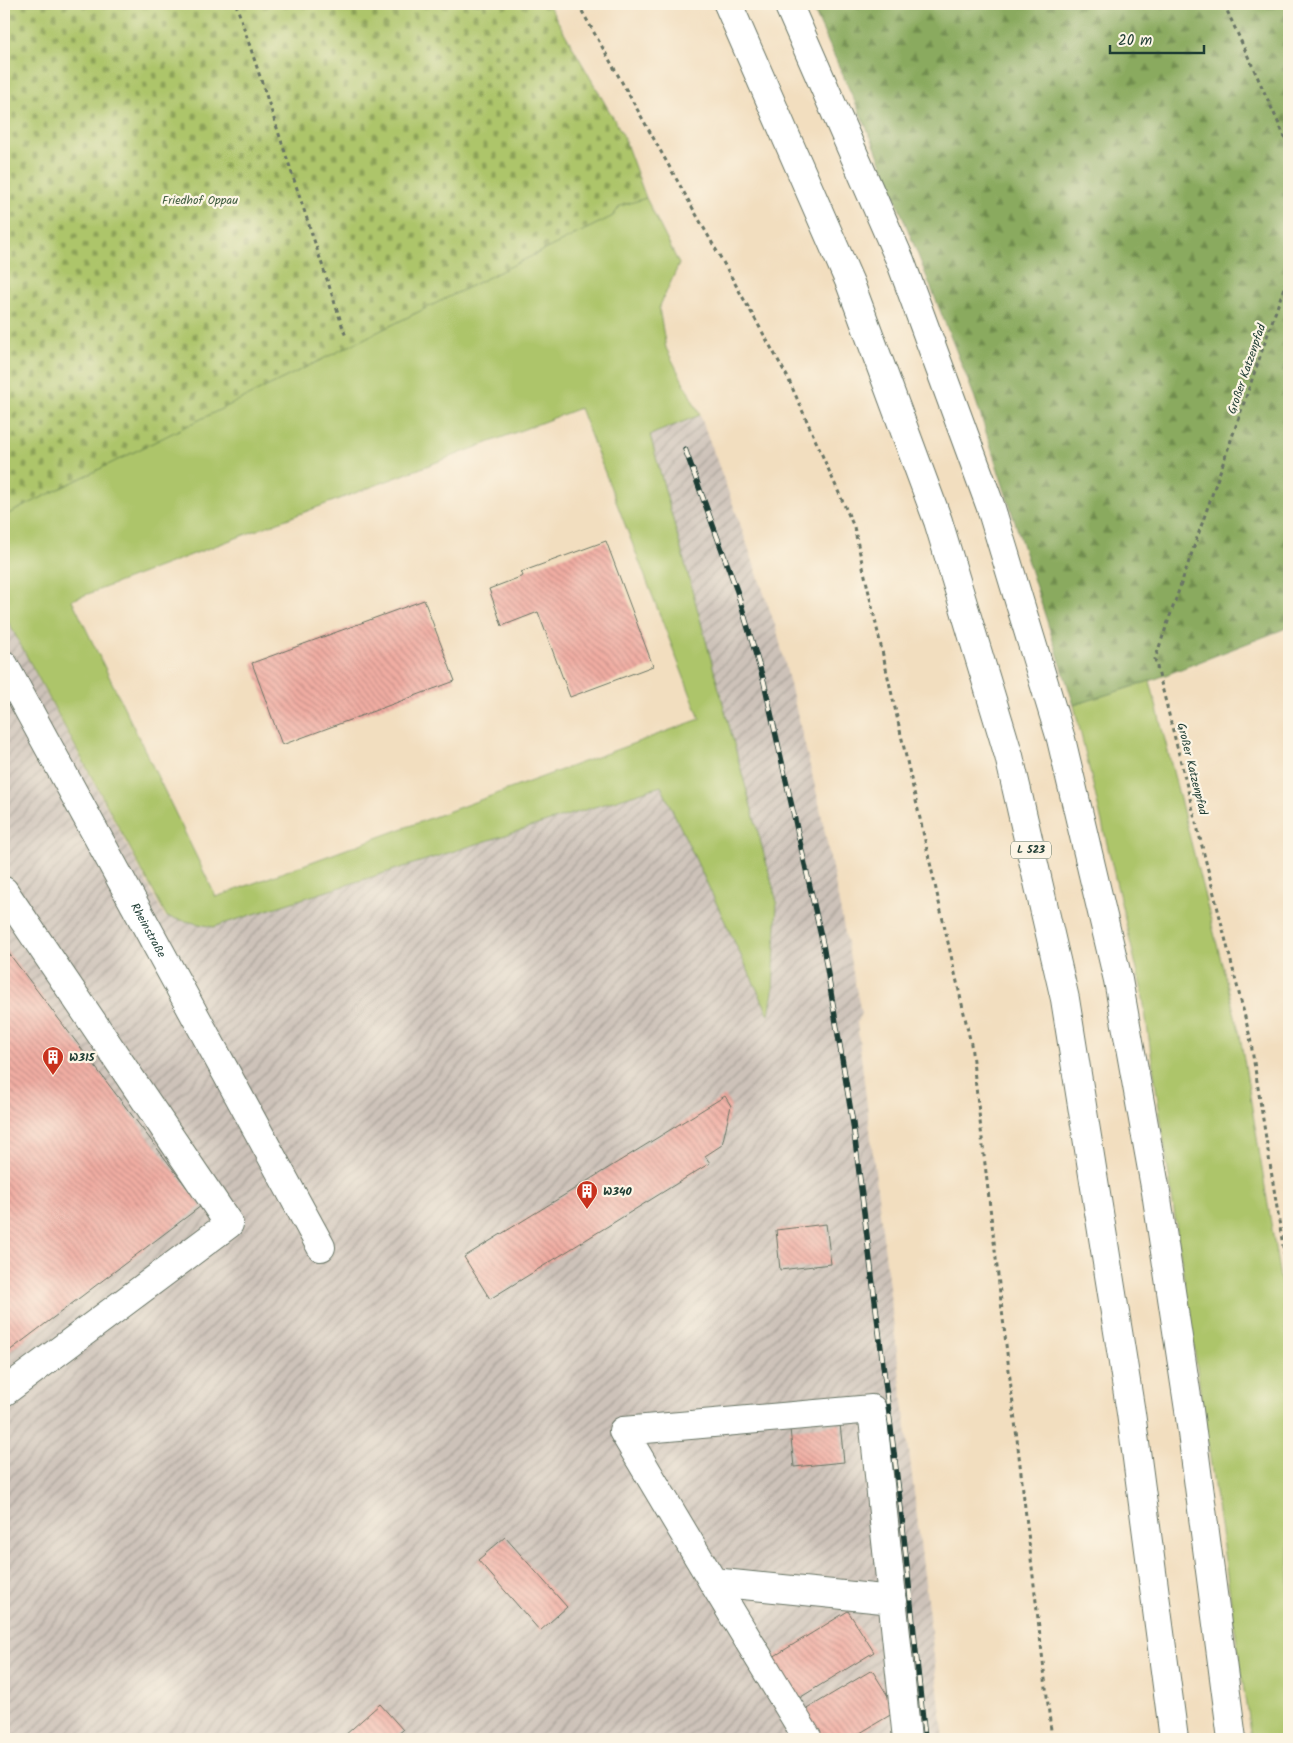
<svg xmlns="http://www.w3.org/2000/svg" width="1293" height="1743" viewBox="0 0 1293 1743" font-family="Kalam,sans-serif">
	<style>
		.industrial { fill: url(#industrial-furrows) }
		.grass { fill: #adc56a; stroke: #66814f; fill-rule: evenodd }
		.forest { fill: url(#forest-firs); stroke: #547449 }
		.cemetery { fill: url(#cemetery-stones); stroke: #66814f }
		.building { fill: url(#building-back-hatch) }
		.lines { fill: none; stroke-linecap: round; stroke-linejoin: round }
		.minor-casing { stroke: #697565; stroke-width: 30 }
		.highway-casing { stroke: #697565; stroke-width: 30 }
		.path { stroke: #697565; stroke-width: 3; stroke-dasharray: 4 4; stroke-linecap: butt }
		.minor { stroke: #fff; stroke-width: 28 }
		.highway { stroke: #fff; stroke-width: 28 }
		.rail-casing { stroke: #1f3d34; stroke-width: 5.5 }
		.rail { stroke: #fcf5e5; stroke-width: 4; stroke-dasharray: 11; stroke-linecap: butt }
		.labels { text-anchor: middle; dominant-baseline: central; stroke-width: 4.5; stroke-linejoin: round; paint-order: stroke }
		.shield { fill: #fcf5e5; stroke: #617469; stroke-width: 1 }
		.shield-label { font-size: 11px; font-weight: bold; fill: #1f3d34 }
		.park-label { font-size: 12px; fill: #425f42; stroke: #fcf5e5 }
		.street-label { font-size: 12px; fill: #1f3d34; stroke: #fcf5e5 }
		.poi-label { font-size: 12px; font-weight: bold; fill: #1f3d34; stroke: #fcf5e5; text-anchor: start }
	</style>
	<defs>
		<pattern id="industrial-furrows" width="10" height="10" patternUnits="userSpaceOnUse" patternTransform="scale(1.25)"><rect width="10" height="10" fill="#cdc2b9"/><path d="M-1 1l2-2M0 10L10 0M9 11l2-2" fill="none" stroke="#a69f97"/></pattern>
		<pattern id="forest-firs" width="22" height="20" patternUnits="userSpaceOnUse" patternTransform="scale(1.25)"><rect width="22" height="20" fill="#8aaa5e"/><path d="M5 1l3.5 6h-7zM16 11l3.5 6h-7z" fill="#708c4e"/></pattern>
		<pattern id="cemetery-stones" width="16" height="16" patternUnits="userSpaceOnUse" patternTransform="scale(1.25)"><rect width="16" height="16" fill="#adc56a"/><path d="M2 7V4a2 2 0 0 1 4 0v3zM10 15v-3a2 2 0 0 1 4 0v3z" fill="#8ca158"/></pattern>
		<pattern id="building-back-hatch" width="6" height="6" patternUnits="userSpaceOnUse" patternTransform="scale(1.25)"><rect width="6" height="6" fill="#f1ada3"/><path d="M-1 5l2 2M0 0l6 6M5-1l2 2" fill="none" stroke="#c38e86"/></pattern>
	</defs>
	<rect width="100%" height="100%" fill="#fcf5e5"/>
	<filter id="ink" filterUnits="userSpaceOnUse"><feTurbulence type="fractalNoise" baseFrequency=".02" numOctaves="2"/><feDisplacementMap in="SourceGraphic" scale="10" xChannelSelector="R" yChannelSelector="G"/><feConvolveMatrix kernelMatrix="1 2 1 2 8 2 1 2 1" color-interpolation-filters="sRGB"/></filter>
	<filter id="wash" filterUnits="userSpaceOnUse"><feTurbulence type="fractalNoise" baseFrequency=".0096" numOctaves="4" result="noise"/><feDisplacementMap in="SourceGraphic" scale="20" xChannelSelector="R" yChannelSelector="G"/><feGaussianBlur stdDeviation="1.12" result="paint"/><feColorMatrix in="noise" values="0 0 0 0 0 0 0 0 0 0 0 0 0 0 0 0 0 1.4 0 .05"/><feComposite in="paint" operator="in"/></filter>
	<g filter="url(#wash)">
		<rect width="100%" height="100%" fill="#f2debf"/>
		<path class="industrial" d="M700,415L738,518L777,631L819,803L861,1013L857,1023L944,1739H4V615L165,917L213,927L661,786L769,1014L777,902L649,435Z"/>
		<path class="grass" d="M646,198L679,264L659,308L666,348L700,415L650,435L777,902L773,991L769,1015L661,786L213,927L167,917L4,614V516L613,216L620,206ZM580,408L700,719L216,897L72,600Z
			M1150,681L1240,1035L1282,1290L1289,1355V1739H1251L1142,991L1074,705Z"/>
		<path class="forest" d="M811,4H1289V627L1150,681L1074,705L975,398L873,142Z"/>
		<path class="cemetery" d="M4,4H548L623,135L646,198L620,206L613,216L4,516Z"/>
		<g id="blocks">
			<path class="building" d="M606,541L653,666L570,697L538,612L502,626L489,589L523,576L521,572Z
				M424,600L455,681L282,745L252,663Z
				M4,947L201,1206L4,1355Z
				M725,1096L731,1106L722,1145L705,1156L710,1163L490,1299L464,1257Z
				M826,1224L831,1264L780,1270L776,1230Z
				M840,1424L844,1462L794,1467L790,1429Z
				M505,1537L567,1607L540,1631L478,1560Z
				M848,1611L874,1652L793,1702L768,1660Z
				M872,1670L897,1711L850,1739H816L800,1713Z
				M380,1704L403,1730L392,1739H347L344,1736Z"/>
		</g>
	</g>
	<g filter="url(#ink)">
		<use href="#blocks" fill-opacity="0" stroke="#697565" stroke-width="1"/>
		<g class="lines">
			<g class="minor-casing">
				<g id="minor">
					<path id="s1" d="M4,665L321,1247"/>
					<path d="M4,891L229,1224L4,1392"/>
					<path d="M713,1582L808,1739"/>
					<path d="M893,1600L713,1582L623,1431L872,1409L907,1739"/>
				</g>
			</g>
			<g class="highway-casing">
				<path id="highway" d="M728,4L850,283L938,521L1009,756L1065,999L1131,1413L1174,1739
					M788,4L900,260L990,505L1061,739L1118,980L1156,1192L1189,1410L1232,1739"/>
			</g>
			<path class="path" d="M236,4L346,337
				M578,4L787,376L854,527L971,1044L1052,1739
				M1224,4L1289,146
				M1289,273L1155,659L1250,1037L1289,1284"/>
			<use href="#minor" class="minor"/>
			<use href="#highway" class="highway"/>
			<g class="rail-casing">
				<path id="rail" d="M685,449L737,591L764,682L823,945L853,1124L901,1509L925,1739"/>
			</g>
			<use href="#rail" class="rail"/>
		</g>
	</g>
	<defs>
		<g id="building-pin" transform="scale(1.125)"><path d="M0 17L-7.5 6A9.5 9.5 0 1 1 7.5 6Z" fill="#c8321e" stroke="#fcf5e5"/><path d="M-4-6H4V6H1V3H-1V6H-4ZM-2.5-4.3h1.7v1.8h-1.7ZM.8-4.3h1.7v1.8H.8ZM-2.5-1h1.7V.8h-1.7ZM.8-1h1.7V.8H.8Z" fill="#fff"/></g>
	</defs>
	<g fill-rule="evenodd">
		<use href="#building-pin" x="53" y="1057"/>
		<use href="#building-pin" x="587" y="1191"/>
	</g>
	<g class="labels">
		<rect class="shield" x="1011" y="841.5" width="40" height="17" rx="4"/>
		<g class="shield-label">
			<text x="1031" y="850">L 523</text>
		</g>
		<g class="park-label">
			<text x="200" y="200">Friedhof Oppau</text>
		</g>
		<g class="street-label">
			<text transform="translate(1247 369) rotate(-71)">Großer Katzenpfad</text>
			<text transform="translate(1192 769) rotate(76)">Großer Katzenpfad</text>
			<text stroke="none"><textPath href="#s1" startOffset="302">Rheinstraße</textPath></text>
		</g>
		<g class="poi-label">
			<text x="69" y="1057">W315</text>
			<text x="603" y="1191">W340</text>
		</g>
	</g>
	<rect width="1293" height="1743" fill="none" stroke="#fcf5e5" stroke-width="20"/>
	<path d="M1110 45v8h94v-8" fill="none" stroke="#1f3d34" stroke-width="2.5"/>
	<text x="1118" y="45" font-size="15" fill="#1f3d34" stroke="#fcf5e5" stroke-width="4" paint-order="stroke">20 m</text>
</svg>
